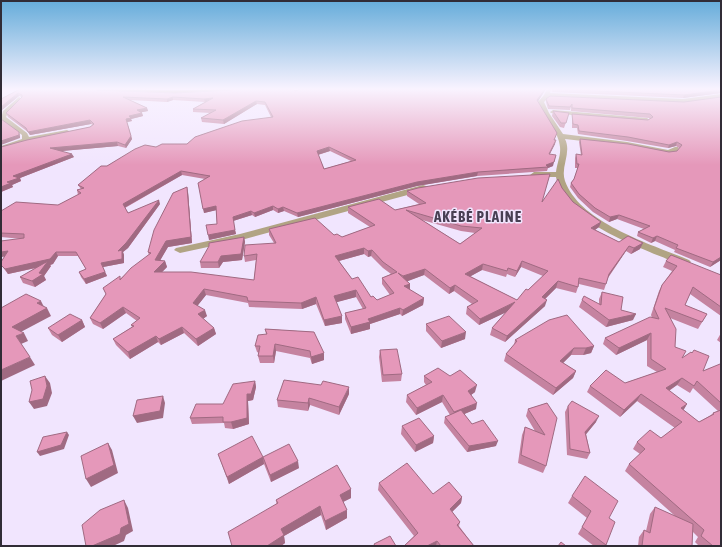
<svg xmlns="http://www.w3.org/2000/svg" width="722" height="547" viewBox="0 0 722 547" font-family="'Asap Condensed',sans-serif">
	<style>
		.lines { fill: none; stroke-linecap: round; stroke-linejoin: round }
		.minor { fill: #b1a484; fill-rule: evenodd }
		.major { fill: #806828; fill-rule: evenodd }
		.wall { fill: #c583a0; fill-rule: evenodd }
		.shaded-wall { fill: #a06a82 }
		.building { fill: #e598ba; stroke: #a06a82; fill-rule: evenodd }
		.labels { text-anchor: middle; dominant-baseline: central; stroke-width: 3; stroke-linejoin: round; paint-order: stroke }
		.district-label { font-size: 15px; font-weight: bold; letter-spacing: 1px; fill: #483f53; stroke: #f1e5fe }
	</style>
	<rect width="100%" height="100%" fill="#f1e5fe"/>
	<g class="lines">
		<path class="minor" d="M547,89H551L550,93L683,99L721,94V98L683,103L549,97L544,102L549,113L563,134L627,142L668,150L675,147H678L679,149L674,154H668L627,146L565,139C572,153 560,167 565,181C580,223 651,244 689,260L691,262L689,264C679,267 667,258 657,255C624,241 563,218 556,177H531L530,175L534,172H556C557,163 561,155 560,147C559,131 543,117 538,102L544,95Z
			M19,97L22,99L8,113L6,117L27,133L29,137L67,130L69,131V133L28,142L1,150V146L22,139V135L1,119L3,111Z
			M553,110L647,118L650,120L647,122L551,113L550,112Z
			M423,185L426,186L427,188L426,190L245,239L180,253L174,250L176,248L240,234Z"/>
		<path class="major" d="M95,89L176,90L234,89L231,91L176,94L98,91Z"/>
	</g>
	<path class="wall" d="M20,89L97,90L175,93L295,91L300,89H299H546L538,101L555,140V144L550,154L553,166L548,168L547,171L477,176L417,186L298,217L284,211L278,213L273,210L255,217L252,215L233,221L236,234L209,240L217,224L216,210L204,213L205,179L182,175L125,208L128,213L160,204L128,248L123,252L124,255V263L103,267L107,276L86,284L81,277L79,272L86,269L78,256H58L53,264L50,265L51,266L44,276L46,280L35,287L23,283L20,277L36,268L8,274L1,265V262L5,256L1,257V241L22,239L1,237V211L58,205L78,195L77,190L81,189L78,185L107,166L156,147L187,144L271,117L265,105L257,104L224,124L202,122L201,118L211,113L193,112V109L205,102L173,100L167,102L130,100L147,108L148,111L141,112L142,113L143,116L131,119L132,121L127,122L132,139L126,148L118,146L61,151L74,157L20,178L21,181L12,185L13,187L1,192V147L90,127L93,125L91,124L30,135L28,132L8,117L6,113L22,97L19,96L2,110L1,115V99ZM330,151L351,161L324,169L318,155Z
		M552,89H721V93L683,98L552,92Z
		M546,99L684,102L721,260L710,267L674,252L675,250L655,241L651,243L637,236L638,232L644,229L617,219L609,222L593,212L578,198L570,187L571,183L574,179L578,168H575V158L576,154L581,155L579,142L580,139L669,152L677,151L679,148L676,146L668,148L627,141L578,134L577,128H572V114L648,120L650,119L649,118L571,111V107L570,110L548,109L546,102Z
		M553,111L569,113L564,128L560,127L552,116Z
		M562,188L573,202L601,222L599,227L595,230L619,242L640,249L631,254L626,251L608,278L604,290L579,284L576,293L556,288L545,299V306L505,342L490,335L492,328L506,312L479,325L466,314L467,307L472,304L454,291L449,294L424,275L407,281L410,284V290L424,298L423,305L402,316L400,314L370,324V329L351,334L345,319V313L363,309L356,297L336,302L342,323L325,326L316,304L302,309L249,307L248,303L206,295L197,306L207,316L203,319L214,328L216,334L198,346L184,333L161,345L158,342L130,359L116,345L113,339L132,327L131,325L137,321L126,313L103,329L93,324L90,318L106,294L103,288L121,278L149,255L148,252L188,192L192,243L168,247L160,260L165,261L167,267L162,272L254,280L256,260L245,262L244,256L274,243L269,235V229L334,235L342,237L370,227L348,213V207L395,210L419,204L407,196V191L542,201ZM422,220L461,231L475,233L460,244ZM364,254L368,257L371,256L383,268L391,274L382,278V284L390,295L377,300L371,297L352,279L339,261ZM521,267L543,276L517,300L470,276L482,270L506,277L507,274L515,277Z
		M244,237L245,242L242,260L223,262L219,268H201L200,262Z
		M666,261L721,275V316L690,294L685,305L707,314L698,329L670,318L675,347L682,358L703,371L721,364V546H699L695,542L698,537L693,532L692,546H638L639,537L644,530L646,531L650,514L655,507L675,516L625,471L629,464L640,454L633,449L637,442L661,438L675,428L637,401L620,417L587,392L590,386L625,383L657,372L647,366V340L616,355L603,344L605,338L652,318L651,315L659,291L662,285L672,271L663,267ZM677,385L690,393L693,388L718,411L713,413L711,415L699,422L683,410L687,404L669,391Z
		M602,292L621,310L633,320L606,327L579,307L582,300L599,304V299Z
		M82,320L85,327L62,342L52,335L48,328Z
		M426,324L465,339L441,348L426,331Z
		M265,329L314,332L324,360L312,364L310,358L276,351L274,363H260L258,356L259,353L257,352L255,346L266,334Z
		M721,333V343L717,340Z
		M515,340L594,346L591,353L583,355H571L563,363L576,371L573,378L553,395L504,361L506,354L514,345Z
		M380,350L402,374L401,381L382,382L379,357Z
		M424,376H450L475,392L471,395L476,409L464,414L472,424L496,446L467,452L444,423L445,417L450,415L442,402L416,415L406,402L407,395L426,385L424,382Z
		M255,381L256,387L253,400L248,401L249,424L233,429L225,428L224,423L192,424L190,418L223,404Z
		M349,394L339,415L310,405L308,411L278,407L277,400Z
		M547,403L546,466L543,473L518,463L522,435L525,427L535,431L526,416L528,409Z
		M568,406L596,422L586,434L590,453L587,459L567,455L565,412Z
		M402,426L434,436L433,443L415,452L401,434Z
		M218,454L263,457L299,468L271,482L264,464L229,484Z
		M379,483L433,494L462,497L461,503L452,512L460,522L459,526L474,546H404L414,536L378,490Z
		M351,489V498L343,502L347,518L326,530L321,515L284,536L285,543L281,546L276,500Z
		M572,496L609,518L606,545L605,546H594L578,534L587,518L568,503Z"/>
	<path class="shaded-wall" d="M545,89H546L537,103V100Z
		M721,90V93L683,98L684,95Z
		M18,93L19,96L2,110L1,115V107Z
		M173,97V100L167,102V99Z
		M213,98L205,102L204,99Z
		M256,101L257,104L224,124L223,120Z
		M147,108L148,111L138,113L137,110Z
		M142,113L143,116L131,119L132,121L127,122L126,119L129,116Z
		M90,120L91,124L30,135L28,132Z
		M19,132L20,136V138L1,145V141Z
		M131,136L132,139L126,148L125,145Z
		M556,140L555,144L548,157L549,154Z
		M117,142L118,146L51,152L50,148Z
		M677,142L676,146L668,148L669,145Z
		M329,147L330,151L317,155V151Z
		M72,154L74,157L20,178L21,181L12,185L13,187L1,192V187L13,176Z
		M556,155L553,166L548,168L546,165Z
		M181,171L182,175L124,208L123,204Z
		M478,172L477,176L417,186L298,217L297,213L417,182Z
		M187,187L188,192L192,243L168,247L157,266L155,260Z
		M159,200L160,204L128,248L123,252L124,255V263L103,267L101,263L118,251Z
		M216,206L217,210L204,213L203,209Z
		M273,206V210L255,217L254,213Z
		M283,207L284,211L278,213V209Z
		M251,211L252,215L233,221V217Z
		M619,215L617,219L609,222L610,217Z
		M601,222L599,227L589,234L591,228Z
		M235,230L236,234L209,240L208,235Z
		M657,236L655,241L651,243L653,238Z
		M244,237L245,242L242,260L223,262L219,268L218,262L221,256Z
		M643,243L640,249L631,254L634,248Z
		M629,246L626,251L606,280L609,274Z
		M364,248V254L335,262V256Z
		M372,250L371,256L368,257V251Z
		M8,251L10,256L1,257V252Z
		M56,252L58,256L53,264L50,265L51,266L44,276L46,280L35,287L32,281L44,266L8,274L5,269Z
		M721,257V260L710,267L713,262Z
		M165,261L167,267L156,278L154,272Z
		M522,261L521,267L515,277L517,271Z
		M483,264L482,270L464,280L465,274Z
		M425,269L424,275L403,283V276Z
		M105,272L107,276L86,284L84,279Z
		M558,281L556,288L540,304L542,297Z
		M410,284V290L404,286Z
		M455,285L454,291L449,294L450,288Z
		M204,289L206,295L195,309L193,303Z
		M356,290V297L334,303V296Z
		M316,297V304L302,309L301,303Z
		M424,298L423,305L402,316L403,310Z
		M547,300L545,306L505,342L507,336Z
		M41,301L45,309L47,308L51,316L17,334L12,327L37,303Z
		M515,302L513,309L479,325L480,319Z
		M123,307L126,313L103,329L100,323Z
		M400,308V314L370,324V329L351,334V327L368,319Z
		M205,310L207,316L200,321L198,314Z
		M636,314L633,320L606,327L609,320Z
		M342,316V323L325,326L324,320Z
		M82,320L85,327L62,342L58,335Z
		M182,327L184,333L161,345L159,339Z
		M214,328L216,334L198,346L196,339Z
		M466,332L465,339L441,348L442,341Z
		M24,333L28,341L21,344L16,336Z
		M651,333L647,340L616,355L619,348Z
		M156,336L158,342L130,359L128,352Z
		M275,344L276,351L274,363L273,356Z
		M594,346L591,353L583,355L586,348Z
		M574,348L571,355L558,368L560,361Z
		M324,353V360L312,364L311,357Z
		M30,357L35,365L1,381V370Z
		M576,371L573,378L553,395L556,388Z
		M45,376L50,383L52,393L47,406L34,409L29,402Z
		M682,378L677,385L662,395L666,388Z
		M255,381L256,387L253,400L248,401L249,424L233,429L231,422Z
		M477,385L475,392L467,398L468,391Z
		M349,387V394L339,415V407Z
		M641,394L637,401L620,417L624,410Z
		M443,395L442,402L416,415L417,408Z
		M163,396L165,403L163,418L137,423L133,416Z
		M309,398L310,405L308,411V403Z
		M477,403L476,409L453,419L454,412Z
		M687,404L683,411L681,408Z
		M599,416L596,422L583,438L585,432Z
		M67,432L69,435L64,449L40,456L37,452Z
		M434,436L433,443L415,452L416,445Z
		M498,441L496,446L467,452L469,446Z
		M108,443L112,450L118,473L91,487L86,479Z
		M263,457L264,464L229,484L227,477Z
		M298,461L299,468L271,482L270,475Z
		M351,489V498L341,503L340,495Z
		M462,497L461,503L448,516L450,509Z
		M124,500L128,508L133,531L126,535L124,541L113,546H92Z
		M320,506L321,515L284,536L285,543L281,546H267L281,529Z
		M347,510V518L326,530L325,521Z
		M437,541L436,546H427Z"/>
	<path class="building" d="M20,89H96L97,90L175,93L231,90L233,89H293L295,91L301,89H545L537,100L557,133L554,140H556L549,154L556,155L554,162L546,165L548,167L478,172L417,182L297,213L283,207L278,209L273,206L254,213L251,211L233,217L235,230L208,235L206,225L217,224L216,206L203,209L198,183L210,176L181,171L123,204L128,213L159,200L126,243L118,251L122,250V259L101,263L105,272L84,279L79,272L86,269L76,252H56L50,259L5,269L1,265V262L8,251L1,252V241L24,238V234L1,233V211L16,202L58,205L81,193L77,190L84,188L78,185L101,166H107L135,149L145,145L156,147L162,144H187L195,137L242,121L273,117L265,102L256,101L223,120L201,118L216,110L193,109L213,98L204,99L173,97L167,99L123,97L147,108L137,110L142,113L129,116L131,118L126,119L131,136L125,145L117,142L50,148L72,154L13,176L19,178L7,182L11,183L1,187V147L27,140L90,127L94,124L90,120L28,132L26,128L6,113L22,97V95L18,93L1,107V99ZM329,147L356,160L324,169L317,151Z
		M553,89H721V90L684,95Z
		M550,96L684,102L721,97V257L713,262L676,248L678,245L657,236L653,238L638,232L650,226L619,215L610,217L595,208L579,194L571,183L574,179L579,164H577L576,154L582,155L580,139L628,144L669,152L677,151L682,145L677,142L669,145L628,137L579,131L578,125L573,124L572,114L648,120L653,117L650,114L572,108V104L570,107L549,106L546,99Z
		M553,111L569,113L566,123H561Z
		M1,119L19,132V135L1,141Z
		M550,174L542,202L558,179L562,188L573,202L601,222L591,228L619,242L628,236L643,243L634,248L629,246L609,274L606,284L579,278L578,287L558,281L542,297L547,300L507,336L492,328L515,302L480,319L467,307L478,301L455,285L450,288L425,269L403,276L398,273L410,284L404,286L424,298L403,310L400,308L368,319L370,322L351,327L345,313L366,308L356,290L334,296L342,316L324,320L316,297L301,303L248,301L247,297L204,289L193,303L205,310L198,314L214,328L196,339L182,327L159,339L156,336L128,352L113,339L134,326L131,325L140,318L123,307L100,323L90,318L106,294L103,288L120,276V280L131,268L151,253L148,252L154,230L173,193L187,187L191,237L166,241L155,260L165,261L154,272H191L254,280L257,254L244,256L245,245L276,243L269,229L315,218L334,235L337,234L342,237L375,225L348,207L379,199L395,210L426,203L407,191L418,188L478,178ZM406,210L461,226L482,228L460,244ZM364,248L368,251L372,250L383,262L397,272L382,278L394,293L377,300L373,296L371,297L358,277L352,279L335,256ZM522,261L548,271L528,290L526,289L517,300L465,274L483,264L507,271L508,268L517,271Z
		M244,237L241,254L221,256L218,262H200L209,246V243Z
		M671,255L721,275V307L693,287L685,305L707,314L702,322L665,308L676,329L675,347L686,351L682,358L691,352L692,353L694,350L709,356L703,371L720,364H721V403L697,381L694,386L682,378L666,388L687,404L681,408L699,422L714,414L713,413L721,410V546H713L701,536L704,530L629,464L645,449L637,442L650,430L661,438L682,422L641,394L624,410L590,386L606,370L625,383L666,369L651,359V333L619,348L605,338L650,317L659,319L654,308L662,285L677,266L666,261Z
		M48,261L39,273L43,274L32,281L20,277Z
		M602,292L623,297L621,310L636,314L609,320L582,300L584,296L601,305Z
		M26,294L41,301L37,303L47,308L12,327L24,333L16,336L30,357L1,370V308Z
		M70,314L82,320L58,335L48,328Z
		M567,315L594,346L586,348H574L560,361L576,371L556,388L506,354L517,341L515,340L549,320Z
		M449,316L466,332L442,341L426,324Z
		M265,329L314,332L324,353L311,357L310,351L275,344L273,356H258L260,346H255L258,335L267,334Z
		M397,349L402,374L383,375L380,350Z
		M438,368L450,376L460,370L477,385L468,391L477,403L454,412L443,395L417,408L407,395L432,382L424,376Z
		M45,376L47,386L43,399L29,402L32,390L30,381Z
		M284,380L321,385L323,381L349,387L339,407L309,398L308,403L277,400Z
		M255,381L251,394H247V418L231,422H223V417L190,418L196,404H223L233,384Z
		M163,396L160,411L133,416L137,400Z
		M572,401L599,416L585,432L590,453L570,449L568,406Z
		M547,403L557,418L546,466L521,455L525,427L545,435L528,409Z
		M461,410L472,424L483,420L498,441L469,446L445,417Z
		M419,418L434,436L416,445L402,426Z
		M67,432L61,445L37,452L43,437Z
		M252,436L263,457L227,477L218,454Z
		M108,443L114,465L86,479L81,456Z
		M289,444L298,461L270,475L263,457Z
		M407,463L433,494L449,482L462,497L450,509L460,522L457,525L474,546H441L437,541L427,546H404L418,533L379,483Z
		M337,465L351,489L340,495L347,510L325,521L320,506L281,529L284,535L267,546H232L228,532L278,503L276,500Z
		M585,476L618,501L609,518L615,522L606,545L582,527L591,511L572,496Z
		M124,500L129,524L121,528L120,534L92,546H86L82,525L100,510Z
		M655,507L693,524L692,546H642L644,530L650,533Z
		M390,536L396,546H375L374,544Z
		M561,542L566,546H558Z"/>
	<linearGradient id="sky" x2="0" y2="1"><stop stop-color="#65acda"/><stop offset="0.54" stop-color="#f9f3ff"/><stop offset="1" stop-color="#f9f3ff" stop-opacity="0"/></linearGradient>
	<rect width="722" height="165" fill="url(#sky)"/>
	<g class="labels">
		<g class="district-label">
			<text x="478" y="216">AKÉBÉ PLAINE</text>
		</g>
	</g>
	<rect width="722" height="547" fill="none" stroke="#312c36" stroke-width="4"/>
</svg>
